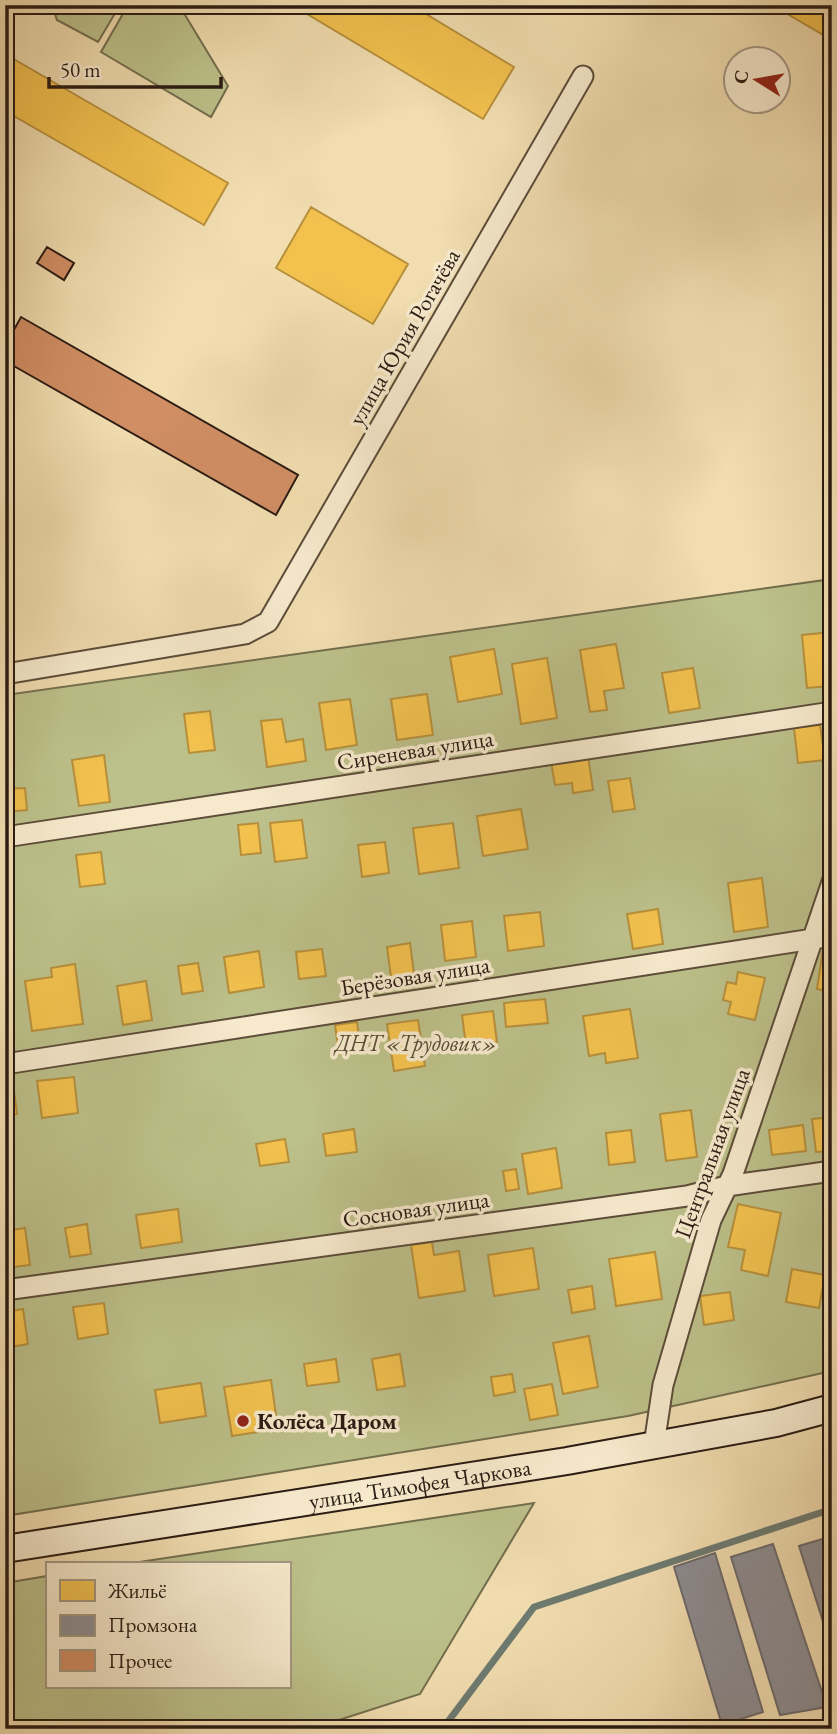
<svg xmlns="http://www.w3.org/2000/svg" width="837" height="1734" viewBox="0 0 837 1734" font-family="'EB Garamond',serif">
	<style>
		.green { fill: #bcc08a; stroke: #736e4e; stroke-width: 2 }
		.homes { fill: #f2c14e; stroke: #b68f3c; stroke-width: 2 }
		.industry { fill: #8d8d92; stroke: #6f6b6c; stroke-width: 2 }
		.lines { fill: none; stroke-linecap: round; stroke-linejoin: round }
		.stream { stroke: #6e7b71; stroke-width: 7 }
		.building { fill: #d18e64; stroke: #2a1b13; stroke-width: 2 }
		.minor-casing { stroke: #5c4c3a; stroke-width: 23 }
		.secondary-casing { stroke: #2a1b13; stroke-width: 30 }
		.minor { stroke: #f6e9cc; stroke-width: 19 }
		.secondary { stroke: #f6e9cc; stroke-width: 26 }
		.poi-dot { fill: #8f2418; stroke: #f6e9cc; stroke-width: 2.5 }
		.labels { text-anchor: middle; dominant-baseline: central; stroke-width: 7; stroke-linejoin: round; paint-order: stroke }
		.street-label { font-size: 23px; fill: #2a1b13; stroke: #f6e9cc }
		.park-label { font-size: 23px; font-style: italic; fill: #564d37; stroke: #f6e9cc }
		.poi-label { font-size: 23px; font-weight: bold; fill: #2a1b13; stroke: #f6e9cc; text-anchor: start }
	</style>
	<rect width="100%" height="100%" fill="#f1ddb0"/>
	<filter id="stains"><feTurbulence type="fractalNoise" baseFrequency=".00286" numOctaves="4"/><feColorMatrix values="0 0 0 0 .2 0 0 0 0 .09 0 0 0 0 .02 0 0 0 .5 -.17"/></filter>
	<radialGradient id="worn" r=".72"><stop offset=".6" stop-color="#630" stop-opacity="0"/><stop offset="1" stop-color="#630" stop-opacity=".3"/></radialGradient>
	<path class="green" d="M52,5H120L98,42L57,20Z
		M128,5H179L228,86L211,117L101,52Z
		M832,579V1371L628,1416L5,1516V695Z
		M534,1503L420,1694L311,1729H5V1583L47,1576V1687H289V1564H126Z"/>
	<path class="homes" d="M292,5H411L514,67L483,119Z
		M772,5H832V40Z
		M5,54L228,183L204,225L5,111Z
		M311,207L408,264L373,324L276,268Z
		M832,632V667H828L830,686L807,688L802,635Z
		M616,644L624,688L604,691L607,710L590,712L580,650Z
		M494,649L502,694L458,702L450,657Z
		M547,658L557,718L521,724L512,664Z
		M693,668L700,708L669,713L662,673Z
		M427,694L433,735L397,740L391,699Z
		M350,699L357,745L326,750L319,703Z
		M210,711L215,750L189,753L184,714Z
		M282,719L286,742L303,739L306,761L267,767L261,721Z
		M820,725L825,760L798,763L794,728Z
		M104,755L110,802L79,806L72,760Z
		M588,756L593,790L573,793L572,783L555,785L551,762Z
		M630,778L635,809L613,812L608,781Z
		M25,788L27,810L5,812V789Z
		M521,809L528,849L483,856L477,816Z
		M302,820L307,858L275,862L270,823Z
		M258,823L261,853L241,855L238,825Z
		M453,823L459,868L419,874L413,828Z
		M385,842L389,873L362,877L358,845Z
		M101,852L105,884L80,887L76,855Z
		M762,878L768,927L734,932L728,883Z
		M658,909L663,944L633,949L627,914Z
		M540,912L544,946L508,951L504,916Z
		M472,921L476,957L445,961L441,925Z
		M410,943L414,974L391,977L387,947Z
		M322,949L326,976L299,979L296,952Z
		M823,949L832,950V992L817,989Z
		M259,951L264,987L229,993L224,957Z
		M198,963L203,991L182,994L178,966Z
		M75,964L83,1024L32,1031L25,981L52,977L51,968Z
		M738,972L765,978L755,1020L728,1014L731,1002L723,1000L727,982L736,984Z
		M146,981L152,1020L123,1025L117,986Z
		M545,999L548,1023L506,1027L504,1003Z
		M630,1009L638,1058L606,1063L605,1053L589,1056L583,1016Z
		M493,1011L497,1042L466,1046L462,1015Z
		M418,1020L425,1066L394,1071L387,1024Z
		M357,1022L361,1051L339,1054L335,1025Z
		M74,1077L78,1113L42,1118L37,1081Z
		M13,1082L17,1114L5,1116V1083Z
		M691,1110L697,1157L666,1161L660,1114Z
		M832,1117V1151L816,1152L812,1119Z
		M803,1125L806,1151L772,1155L769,1130Z
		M354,1129L357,1152L326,1156L323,1134Z
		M631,1130L635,1162L609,1165L606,1133Z
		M285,1139L289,1162L260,1166L256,1144Z
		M556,1148L562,1188L528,1194L522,1154Z
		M516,1169L519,1189L506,1191L503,1171Z
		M738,1204L781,1213L768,1276L741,1270L745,1250L728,1247Z
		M178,1209L182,1242L141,1248L136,1215Z
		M87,1224L91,1254L70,1257L65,1228Z
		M25,1228L30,1265L5,1268V1231Z
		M432,1242L434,1255L459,1251L465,1291L419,1298L411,1245Z
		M533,1248L539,1289L494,1296L488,1255Z
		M655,1252L662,1299L616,1306L609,1259Z
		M792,1269L825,1275L819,1308L786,1302Z
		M592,1286L595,1309L572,1313L568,1290Z
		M730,1292L734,1320L704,1325L700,1296Z
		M104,1303L108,1334L78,1339L73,1307Z
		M23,1309L28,1344L5,1348V1312Z
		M589,1336L598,1387L563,1394L553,1343Z
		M400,1354L405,1386L377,1390L372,1359Z
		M336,1359L339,1382L307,1386L304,1364Z
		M512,1374L515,1392L494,1396L491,1377Z
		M271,1380L278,1429L232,1436L224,1387Z
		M201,1383L206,1416L160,1423L155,1390Z
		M552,1384L558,1415L530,1420L524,1389Z"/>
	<path class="industry" d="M832,1536V1650L799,1546Z
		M773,1544L827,1707L780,1715L731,1557Z
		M715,1553L763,1712L722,1725L674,1567Z"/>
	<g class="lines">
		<path class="stream" d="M431,1729L447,1723L534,1607L832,1509"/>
	</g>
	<path class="building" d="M47,247L74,263L64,280L37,263Z
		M21,317L298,475L276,515L5,361V346Z"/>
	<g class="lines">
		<g class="minor-casing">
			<path id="minor" d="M5,674L245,634L268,622L583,76
				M5,837L832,712
				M5,1064L832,936
				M5,1290L687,1196L727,1186L832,1171
				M654,1445L663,1385L711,1220L733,1174L832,882"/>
		</g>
		<g class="secondary-casing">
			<g id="secondary">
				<path id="s1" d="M5,1549L567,1461L776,1423L832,1408"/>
			</g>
		</g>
		<use href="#minor" class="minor"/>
		<use href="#secondary" class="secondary"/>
	</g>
	<circle class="poi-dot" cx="243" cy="1421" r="7"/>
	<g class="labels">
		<g class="street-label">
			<text transform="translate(404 337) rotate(-60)">улица Юрия Рогачёва</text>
			<text transform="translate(415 750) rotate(-9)">Сиреневая улица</text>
			<text transform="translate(415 976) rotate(-9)">Берёзовая улица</text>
			<text transform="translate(712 1153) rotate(-70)">Центральная улица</text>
			<text transform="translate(416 1209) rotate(-8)">Сосновая улица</text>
			<text stroke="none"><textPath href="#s1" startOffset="420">улица Тимофея Чаркова</textPath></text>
		</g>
		<g class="park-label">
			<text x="416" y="1043">ДНТ «Трудовик»</text>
		</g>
		<g class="poi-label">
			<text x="257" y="1421">Колёса Даром</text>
		</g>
	</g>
	<rect width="837" height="1734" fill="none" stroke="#f1ddb0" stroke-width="28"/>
	<rect x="7" y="7" width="823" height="1720" fill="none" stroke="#2a1b13" stroke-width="3.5"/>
	<rect x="14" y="14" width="809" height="1706" fill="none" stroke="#2a1b13" stroke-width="2"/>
	<rect x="46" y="1562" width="245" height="126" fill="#f6e9cc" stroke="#a49782" stroke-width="2"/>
	<rect x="60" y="1580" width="35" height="21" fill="#f2c14e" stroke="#a49782" stroke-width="2"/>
	<text x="108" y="1598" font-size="21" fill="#2a1b13">Жильё</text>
	<rect x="60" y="1615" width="35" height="21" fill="#8d8d92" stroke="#a49782" stroke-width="2"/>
	<text x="108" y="1632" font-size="21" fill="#2a1b13">Промзона</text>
	<rect x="60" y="1650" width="35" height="21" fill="#d18e64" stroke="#a49782" stroke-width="2"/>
	<text x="108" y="1668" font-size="21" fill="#2a1b13">Прочее</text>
	<g transform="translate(757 80) rotate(281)"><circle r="33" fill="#f6e9cc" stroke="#a49782" stroke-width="2"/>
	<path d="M0-5L12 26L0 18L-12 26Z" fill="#8f2418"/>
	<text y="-10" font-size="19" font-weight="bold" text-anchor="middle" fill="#2a1b13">С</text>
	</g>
	<path d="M49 77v10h172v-10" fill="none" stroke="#2a1b13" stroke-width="3.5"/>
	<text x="60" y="77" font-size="21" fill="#2a1b13" stroke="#f6e9cc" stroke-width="5" paint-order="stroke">50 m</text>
	<rect width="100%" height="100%" filter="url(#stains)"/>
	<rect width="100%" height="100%" fill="url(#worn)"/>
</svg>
